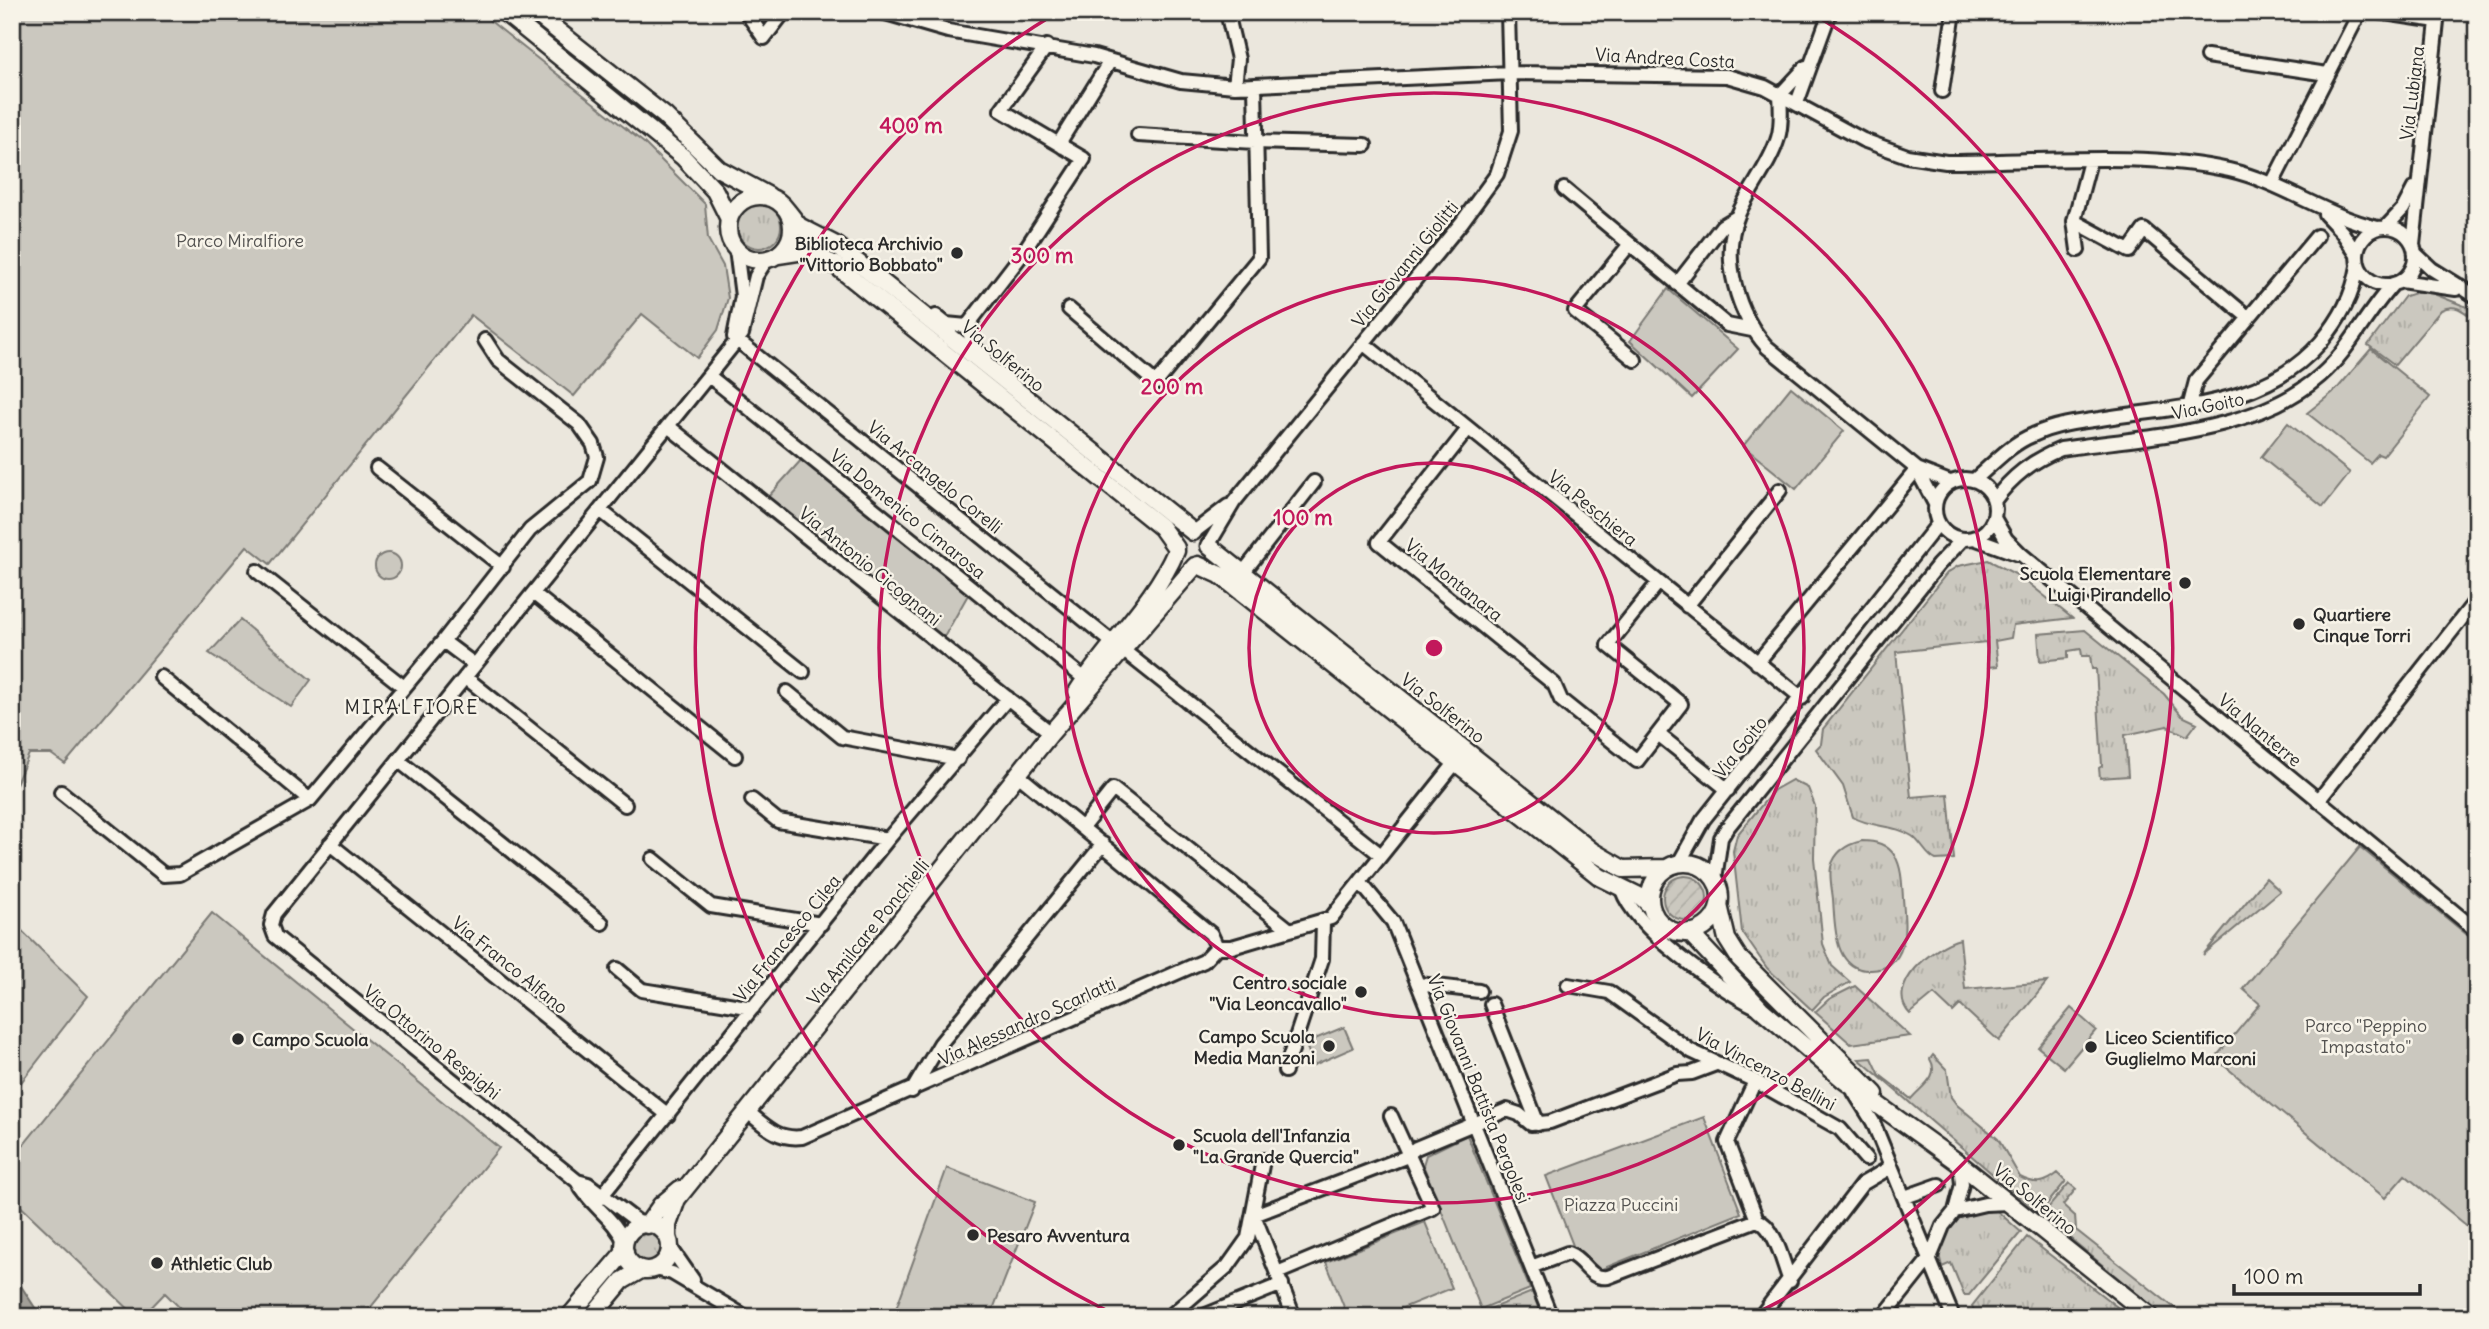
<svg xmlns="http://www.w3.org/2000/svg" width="2489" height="1329" viewBox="0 0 2489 1329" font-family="Delius,sans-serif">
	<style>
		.grass { fill: url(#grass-tufts); stroke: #7b7a75; stroke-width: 2 }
		.park { fill: #cbc8bf; stroke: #7b7a75; stroke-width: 2 }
		.garden { fill: url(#garden-furrows); stroke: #7b7a75; stroke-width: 2 }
		.water { fill: url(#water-ripples); stroke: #72716c; stroke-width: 2 }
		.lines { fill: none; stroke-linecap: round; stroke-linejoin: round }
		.minor-casing { stroke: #2b2b2b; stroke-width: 18 }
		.major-casing { stroke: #2b2b2b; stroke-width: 21 }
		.minor { stroke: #f7f3e8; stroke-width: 12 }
		.major { stroke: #f7f3e8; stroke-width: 16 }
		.ring { fill: none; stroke: #c2185b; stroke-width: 3.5 }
		.poi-dot { fill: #2b2b2b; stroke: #f7f3e8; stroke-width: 2.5 }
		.labels { text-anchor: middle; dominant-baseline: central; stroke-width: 5; stroke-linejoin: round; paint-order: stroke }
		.street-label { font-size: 18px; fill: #2b2b2b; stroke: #f7f3e8 }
		.park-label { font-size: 18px; fill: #535250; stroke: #f7f3e8 }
		.poi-label { font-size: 18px; font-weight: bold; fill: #2b2b2b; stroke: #f7f3e8; text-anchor: start }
		.neighbourhood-label { font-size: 19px; letter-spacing: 2px; fill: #2b2b2b; stroke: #f7f3e8 }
		.centre { fill: #c2185b; stroke: #f7f3e8; stroke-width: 3.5 }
		.ring-label { font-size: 21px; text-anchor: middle; font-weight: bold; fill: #c2185b; stroke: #f7f3e8; stroke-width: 5; stroke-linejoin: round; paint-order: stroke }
	</style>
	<defs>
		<pattern id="grass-tufts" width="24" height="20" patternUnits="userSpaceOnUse" patternTransform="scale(1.75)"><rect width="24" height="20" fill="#cbc8bf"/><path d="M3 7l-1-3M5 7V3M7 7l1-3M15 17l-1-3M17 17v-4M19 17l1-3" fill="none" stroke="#aeaca4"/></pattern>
		<pattern id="garden-furrows" width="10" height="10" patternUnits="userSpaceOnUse" patternTransform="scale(1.75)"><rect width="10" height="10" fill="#cbc8bf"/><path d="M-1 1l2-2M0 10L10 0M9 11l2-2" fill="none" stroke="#aeaca4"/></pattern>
		<pattern id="water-ripples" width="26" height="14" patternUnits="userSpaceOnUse" patternTransform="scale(1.75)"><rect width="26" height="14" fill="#a29f98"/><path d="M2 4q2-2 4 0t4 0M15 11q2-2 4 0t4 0" fill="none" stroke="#84827c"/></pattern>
	</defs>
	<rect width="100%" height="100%" fill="#ebe7dd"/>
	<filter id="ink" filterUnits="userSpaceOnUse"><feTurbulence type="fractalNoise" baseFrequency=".0143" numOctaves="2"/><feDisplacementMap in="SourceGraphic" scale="14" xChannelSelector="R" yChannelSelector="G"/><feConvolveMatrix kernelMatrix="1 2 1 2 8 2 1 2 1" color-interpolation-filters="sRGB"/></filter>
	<g filter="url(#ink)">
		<path class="grass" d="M737 226a22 22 0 1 1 44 0a22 22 0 1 1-44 0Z
			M2424,290L2477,311V322C2465,312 2456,302 2441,310L2395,365L2368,345L2405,296Z
			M1988,560L2021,577L2072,618L2013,625L2011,638L1995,641L1998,666L1989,667L1986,642L1896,652L1911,797L1948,794L1954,859L1936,860C1926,856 1922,843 1912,836C1894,824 1871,828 1853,817L1843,786L1816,749L1821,744L1823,729L1947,573L1958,566Z
			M2085,630L2164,694L2182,716L2197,723L2187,736L2167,726L2125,735L2128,776L2100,778L2099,768L2102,766L2096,669H2092L2090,656H2082L2081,649L2068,651V658L2040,661L2038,634Z
			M1792,780L1808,788L1815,806L1814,858L1823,944L1832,966L1850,982L1824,997L1812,1010L1767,968L1742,932L1733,851L1737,835L1774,790Z
			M1862,841C1876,841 1887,844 1895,856C1902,868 1902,884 1903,898C1905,926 1911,968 1871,970C1833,972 1835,924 1833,899C1832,889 1829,876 1831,867C1835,851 1848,844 1862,841Z
			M2266,878L2280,891L2203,955Z
			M1960,939L1965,989L2047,982L1999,1041L1960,1005L1953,1012L1934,994L1910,1014C1883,986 1935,945 1960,939Z
			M1855,986L1910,1036L1851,1044L1815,1012L1829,999Z
			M1933,1055L1947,1070L1951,1097L1957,1105L1998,1139L2020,1177C2035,1185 2045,1184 2058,1173L2066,1181L2039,1214L1859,1059L1872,1058L1880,1075L1911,1099C1920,1087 1941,1077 1930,1059Z
			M2069,1183L2076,1189L2063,1205L2075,1216L2076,1230L2186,1317H2165L2042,1215Z
			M1982,1207L1996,1210L2021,1232L1969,1295H1964L1951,1263L1942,1267L1938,1250L1956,1213Z
			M633 1248a14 14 0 1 1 28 0a14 14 0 1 1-28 0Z
			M2027,1237L2130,1317H1977L1972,1306Z"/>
		<path class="park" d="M12,12H479L644,143L705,204L708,239L723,266L728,298L718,330L697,358L642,314L574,396L471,315L270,564L247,546L65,764L51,754H29L12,793Z
			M1668,289L1738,349L1692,398L1630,341Z
			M2371,349L2430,397L2383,456L2378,454L2370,463L2307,413L2337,389Z
			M1791,387L1844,431L1796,489L1743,446Z
			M2288,423L2350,473L2323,507L2261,457Z
			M803,458L969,593L943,639L767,498Z
			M375 566a13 13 0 1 1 26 0a13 13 0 1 1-26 0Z
			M240,620L311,680L291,707L209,653Z
			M2360,847L2477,943V1234L2405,1175L2385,1198L2215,1058L2260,1004L2243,989Z
			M212,913L499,1148L363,1317H189L165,1293L142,1317H137L12,1198V1159Z
			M12,921L88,996L12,1094Z
			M2071,1008L2096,1030L2064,1068L2038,1047Z
			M1344,1027L1353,1048L1314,1065L1305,1043Z
			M1704,1117L1741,1213L1597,1271L1574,1248L1546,1176Z
			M1467,1135L1530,1289L1481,1309L1423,1165L1426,1155Z
			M947,1168L1035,1202L990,1317H893Z
			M1425,1222L1452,1288L1380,1317H1348L1326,1262Z
			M1532,1292L1542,1317H1483L1482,1312Z"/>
		<path class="garden" d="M1663 898a22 22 0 1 1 44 0a22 22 0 1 1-44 0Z"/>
		<path class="water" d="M12,1272L41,1317H12Z"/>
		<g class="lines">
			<g class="minor-casing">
				<path id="minor" d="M746,12L764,38L784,12
					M882,12L948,31L1094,56L1181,81L1235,86L1510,73L1727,76L1765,87L1863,140L1907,156L1946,162C2032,162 2146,151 2229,170C2282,182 2325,216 2378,228
					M1227,12L1238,59L1235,86
					M2378,12L2437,21
					M2207,56L2327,74
					M1942,91L1954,12
					M1780,95C1781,109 1782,125 1778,138C1770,165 1749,189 1738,215C1720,258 1738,315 1767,347L1917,469L1950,482
					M1780,95L1806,67
					M1797,103L1830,12
					M1138,135L1255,142L1365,145
					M1063,147L1061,140L1110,61
					M2272,184L2360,12
					M1564,189L1727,325L1752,330
					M2325,214L2342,232L2357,255
					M2074,221L2129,251L2144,230L2249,318
					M2386,227L2403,209L2414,188
					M2357 256a29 29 0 1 1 58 0a29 29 0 1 1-58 0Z
					M1630,244L1575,311L1635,360
					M2413,245L2438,12
					M2078,250L2074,221L2090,161
					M2415,253L2432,269L2477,297
					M2401,281L2456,289
					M1677,284L1722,226L1737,217
					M1069,309L1156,383L1259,258L1255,87
					M936,316L946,324L967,326
					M734,337L742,296L736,249
					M737,340L1112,642
					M1363,343L1802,698
					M985,356L974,348L967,326L1020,257L1084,159L1001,110L1047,46
					M709,376L1085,679
					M2190,404L2196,381L2317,236
					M668,426L1051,733
					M1468,429L1379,542L1554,684L1561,700L1637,761L1681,704L1608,645L1658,583
					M377,468L503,567
					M1917,470L1935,504
					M1935 509a30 30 0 1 1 60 0a30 30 0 1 1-60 0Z
					M1974,480C1992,465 2010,444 2033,435C2054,425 2077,422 2100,419C2179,406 2265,407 2321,342C2340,319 2353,296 2358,266
					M1994,501C2012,476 2032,461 2061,449C2145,436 2254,434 2320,376C2350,350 2366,313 2393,284
					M600,510L803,672
					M1994,518L2006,539L2022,555L2477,931
					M1194,532L1228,506
					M1974,538L2018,554
					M1209,544L1234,502L1462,222L1497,174L1511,131L1508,12
					M257,571L404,687
					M1242,574L1314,482
					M533,593L735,756
					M1687,606L1780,490
					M443,641L475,665
					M1124,651L1381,855
					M1757,663L1917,469
					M161,677L310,800
					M465,677L625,805
					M787,692L842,737L958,759
					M1658,734L1728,790
					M398,760L602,923
					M1018,775L1211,934L1217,947
					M61,792L164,875L180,874L310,800L443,641L530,530L590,481L597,457L593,444L579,424L498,360L485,340
					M752,800L778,821L888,839
					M2318,801L2477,599
					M1082,828L1113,789L1290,930
					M330,844L668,1115
					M653,859L711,906L821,924
					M1679,863L1703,820L1938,524
					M1715,879L1721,838L1727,828L1938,565L1962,540
					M1360,882L1393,922L1551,1317
					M1622,890C1636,930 1718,988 1756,1007
					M1217,947H1232L1331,918L1456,762
					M617,969L642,990L753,1008
					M1419,984L1479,991
					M1568,985L1609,992L1691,1051L1755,1081L1840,1129L1866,1159
					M1491,1004L1538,1124
					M1285,1071L1322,959L1323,922
					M1755,1081L1727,1142L1757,1220
					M912,1091L940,1044L1103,844
					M1854,1092L1873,1122L1953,1317
					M748,1112C766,1127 778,1140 802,1137L1204,961L1217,947
					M577,1181L588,1184L642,1225
					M1905,1197L1939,1185
					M596,1203L888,839L1008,698
					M1955,1211L1985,1204L2009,1203
					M1254,1215L1403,1158L1416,1148L1507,1110L1519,1114L1531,1124L1550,1122L1677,1074L1692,1073L1716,1064
					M1254,1215L1294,1317
					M625,1243C614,1217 589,1205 577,1181L275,936L271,925L274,914L742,334L756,276L767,259
					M670,1247L693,1280
					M1531,1267L1568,1253C1586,1260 1588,1280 1608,1277L1757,1220C1776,1227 1783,1264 1790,1281
					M655,1269L672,1273L746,1317
					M1277,1273L1433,1208L1391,1116
					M1169,1317L1228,1266L1248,1238L1263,1160
					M1201,1317L1282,1284
					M1760,1317L1862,1184L1891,1167
					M1883,1317L1930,1258L1943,1226L1955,1211L1962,1184L1960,1164"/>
			</g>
			<g class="major-casing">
				<path id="major" d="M504,12L683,157L715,191L729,219
					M534,12L665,116L719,169L769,196
					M728 228a32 32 0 1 1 64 0a32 32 0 1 1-64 0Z
					M788,212L799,226L836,245L1193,532
					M778,255L804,251L834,264L1161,527L1176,548
					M1209,546L1592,851L1623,869L1666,868
					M1198,565L1220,575L1600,877L1641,897L1651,906
					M1077,692C1107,644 1154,603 1176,551
					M1650 898a35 35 0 1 1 70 0a35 35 0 1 1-70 0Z
					M1719,905L1727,939L1739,958L1875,1094
					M1689,932L1761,1009L1845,1081L1960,1164L2151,1317
					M624 1247a23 23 0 1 1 46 0a23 23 0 1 1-46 0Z
					M647,1225L661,1205L680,1189
					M668,1238V1225L677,1199L1051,733L1195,566
					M569,1317L625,1251
					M592,1317L622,1281L641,1270"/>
			</g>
			<use href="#minor" class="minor"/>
			<use href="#major" class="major"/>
		</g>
	</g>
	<g class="ring">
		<circle cx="1434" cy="648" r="185"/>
		<circle cx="1434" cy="648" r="370"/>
		<circle cx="1434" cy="648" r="555"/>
		<path d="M1116 1315A739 739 0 0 1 1053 15M1815 15A739 739 0 0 1 1752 1315"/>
	</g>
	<g class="poi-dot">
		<circle cx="957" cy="253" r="7"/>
		<circle cx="2185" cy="583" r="7"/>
		<circle cx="2299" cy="624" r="7"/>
		<circle cx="1361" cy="992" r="7"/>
		<circle cx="238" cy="1039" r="7"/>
		<circle cx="1329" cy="1046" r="7"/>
		<circle cx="2091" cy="1047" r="7"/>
		<circle cx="1179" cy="1145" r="7"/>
		<circle cx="973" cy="1235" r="7"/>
		<circle cx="157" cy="1263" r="7"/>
	</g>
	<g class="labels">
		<g class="street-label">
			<text transform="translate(1665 58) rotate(3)">Via Andrea Costa</text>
			<text transform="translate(2412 93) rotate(-83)">Via Lubiana</text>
			<text transform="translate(1405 264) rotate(-51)">Via Giovanni Giolitti</text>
			<text transform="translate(1003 356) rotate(39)">Via Solferino</text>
			<text transform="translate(2208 406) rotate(-12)">Via Goito</text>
			<text transform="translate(935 477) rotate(39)">Via Arcangelo Corelli</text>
			<text transform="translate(1593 508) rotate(39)">Via Peschiera</text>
			<text transform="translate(908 514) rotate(39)">Via Domenico Cimarosa</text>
			<text transform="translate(870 566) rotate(39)">Via Antonio Cicognani</text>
			<text transform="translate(1454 580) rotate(39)">Via Montanara</text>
			<text transform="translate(1443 708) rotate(38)">Via Solferino</text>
			<text transform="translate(2260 730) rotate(40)">Via Nanterre</text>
			<text transform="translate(1740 747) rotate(-51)">Via Goito</text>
			<text transform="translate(868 932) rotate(-51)">Via Amilcare Ponchielli</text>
			<text transform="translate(787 938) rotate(-51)">Via Francesco Cilea</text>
			<text transform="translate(510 965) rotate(39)">Via Franco Alfano</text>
			<text transform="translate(1027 1021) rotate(-24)">Via Alessandro Scarlatti</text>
			<text transform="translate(432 1042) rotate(39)">Via Ottorino Respighi</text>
			<text transform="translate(1766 1069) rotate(28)">Via Vincenzo Bellini</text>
			<text transform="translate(1479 1089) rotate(68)">Via Giovanni Battista Pergolesi</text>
			<text transform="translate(2035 1199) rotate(39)">Via Solferino</text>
		</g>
		<g class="park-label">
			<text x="240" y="240">Parco Miralfiore</text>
			<text x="2366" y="1025">Parco "Peppino<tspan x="2366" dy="21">Impastato"</tspan></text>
			<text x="1621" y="1204">Piazza Puccini</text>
		</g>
		<g class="poi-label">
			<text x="943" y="243" text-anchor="end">Biblioteca Archivio<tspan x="943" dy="21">"Vittorio Bobbato"</tspan></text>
			<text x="2171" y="573" text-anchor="end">Scuola Elementare<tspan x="2171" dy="21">Luigi Pirandello</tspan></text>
			<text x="2313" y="614">Quartiere<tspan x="2313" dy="21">Cinque Torri</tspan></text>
			<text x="1347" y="982" text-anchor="end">Centro sociale<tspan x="1347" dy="21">"Via Leoncavallo"</tspan></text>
			<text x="1315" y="1036" text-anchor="end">Campo Scuola<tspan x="1315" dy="21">Media Manzoni</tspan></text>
			<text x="2105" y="1037">Liceo Scientifico<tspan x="2105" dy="21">Guglielmo Marconi</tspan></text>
			<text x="252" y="1039">Campo Scuola</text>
			<text x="1193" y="1135">Scuola dell'Infanzia<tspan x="1193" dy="21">"La Grande Quercia"</tspan></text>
			<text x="987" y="1235">Pesaro Avventura</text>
			<text x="171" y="1263">Athletic Club</text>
		</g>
		<g class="neighbourhood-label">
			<text x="412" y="707">MIRALFIORE</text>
		</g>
	</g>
	<circle cx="1434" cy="648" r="10" class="centre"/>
	<g class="ring-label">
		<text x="911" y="133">400 m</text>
		<text x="1042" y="263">300 m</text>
		<text x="1172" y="394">200 m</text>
		<text x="1303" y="525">100 m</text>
	</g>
	<rect width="2489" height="1329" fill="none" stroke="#f7f3e8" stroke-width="42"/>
	<rect x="21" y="21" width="2447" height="1287" fill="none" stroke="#2b2b2b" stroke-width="2.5" filter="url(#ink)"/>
	<path d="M2234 1284v10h186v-10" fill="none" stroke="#2b2b2b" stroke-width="3.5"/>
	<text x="2244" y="1284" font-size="21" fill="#2b2b2b" stroke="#f7f3e8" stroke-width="5" paint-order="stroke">100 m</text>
</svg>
